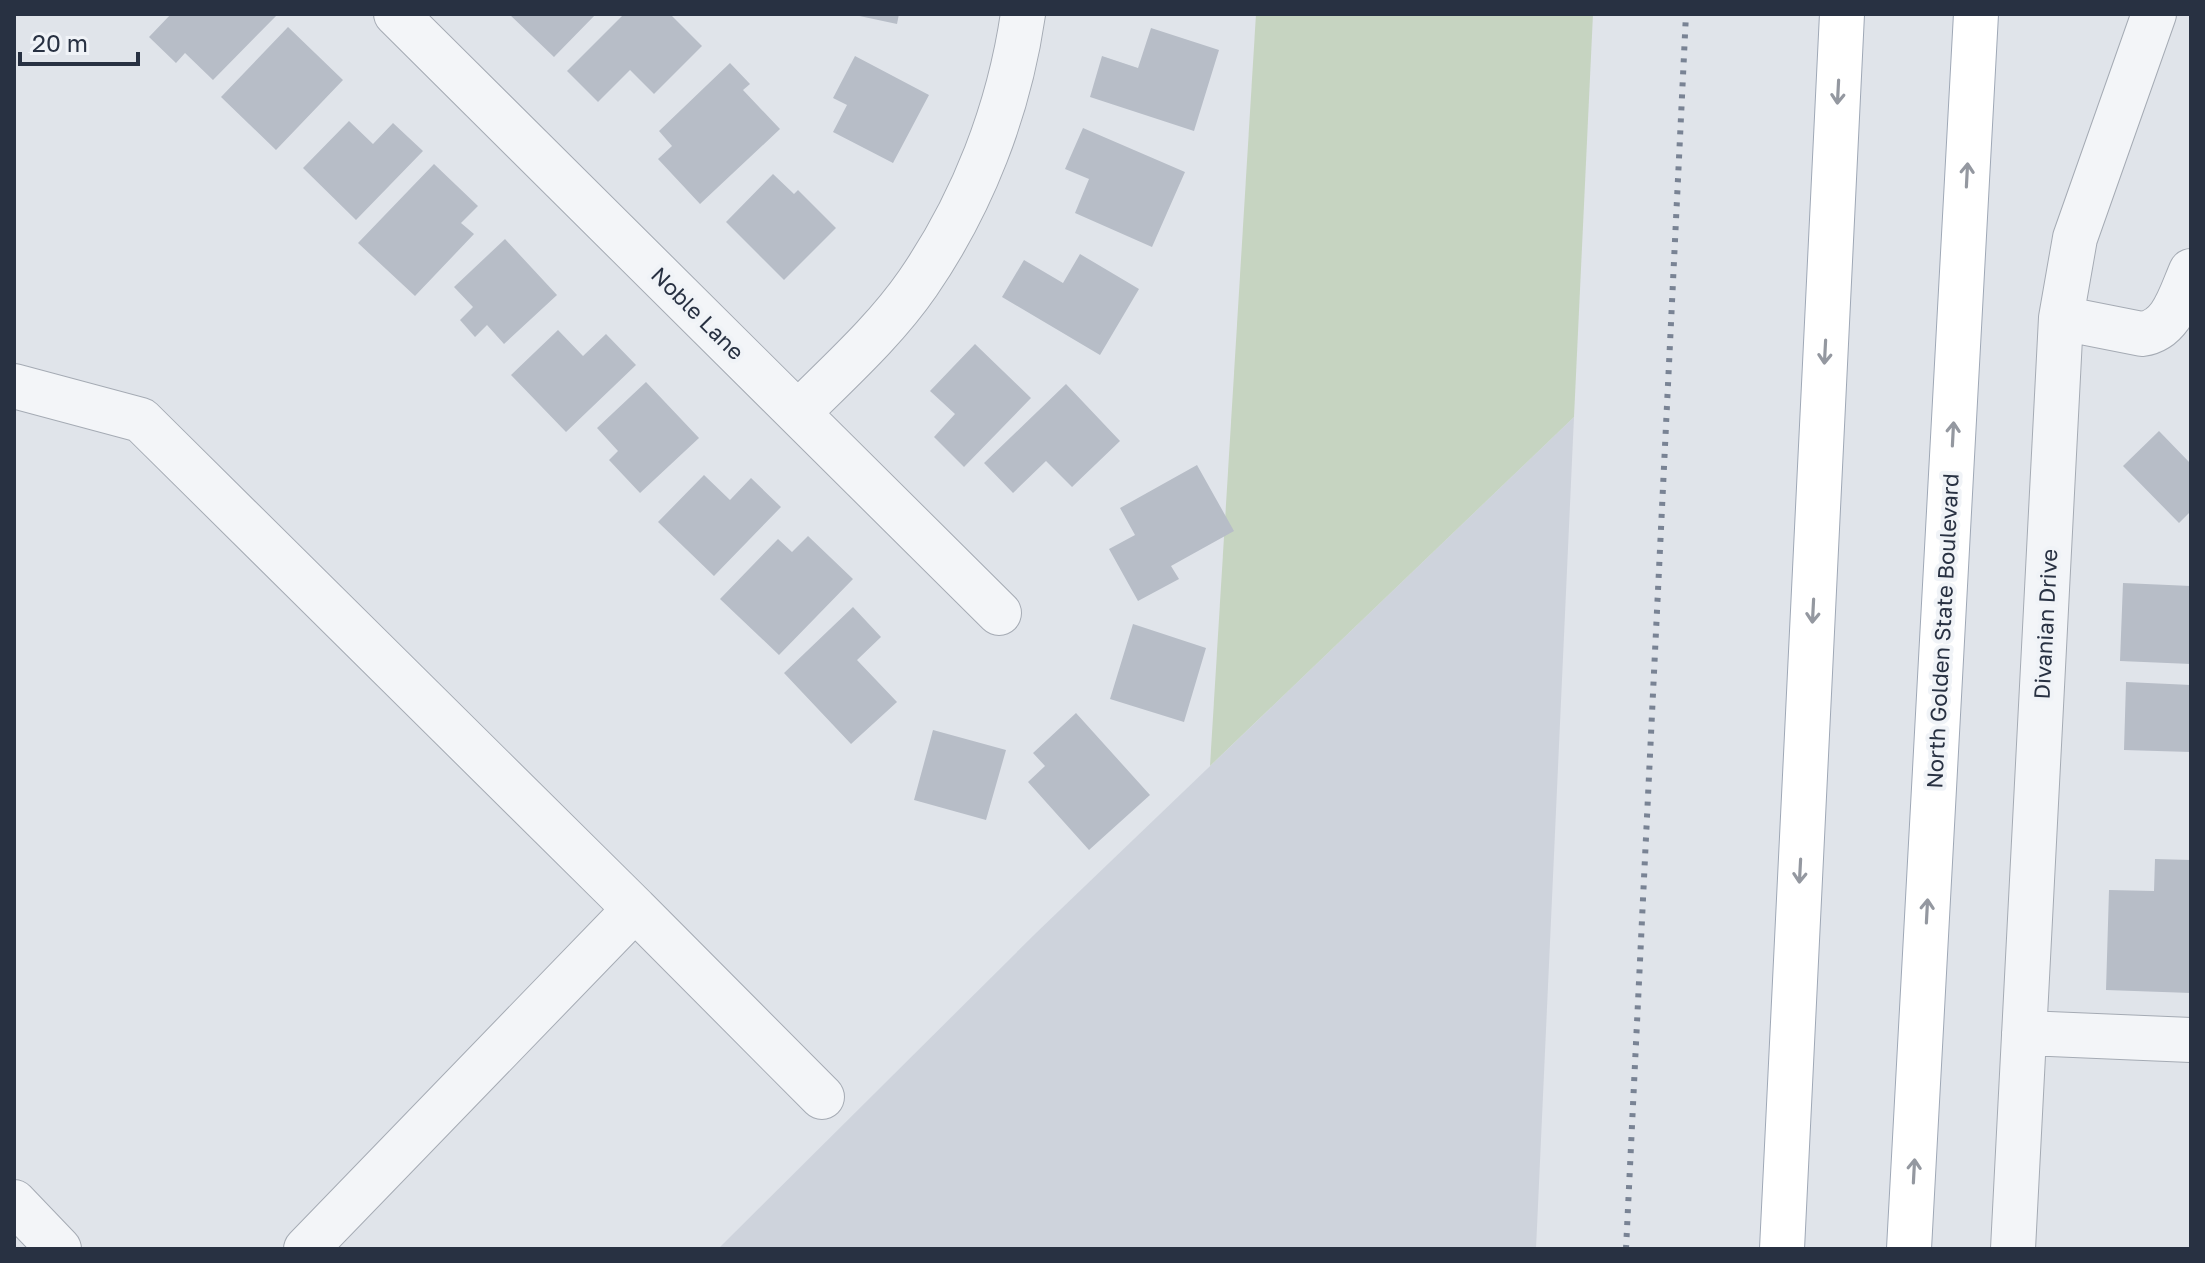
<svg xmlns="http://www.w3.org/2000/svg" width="2205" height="1263" viewBox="0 0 2205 1263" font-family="'Golos Text',sans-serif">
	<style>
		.built { fill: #ced3dc }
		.green { fill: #c6d4c1 }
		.building { fill: #b7bdc7 }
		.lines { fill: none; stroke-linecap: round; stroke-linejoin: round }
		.minor-casing { stroke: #a5abb4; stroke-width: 46 }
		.major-casing { stroke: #9fa8b6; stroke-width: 46 }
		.minor { stroke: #f3f5f8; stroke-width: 44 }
		.major { stroke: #fff; stroke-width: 44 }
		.rail { stroke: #798394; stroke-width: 6; stroke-dasharray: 4 8; stroke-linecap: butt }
		.oneway { stroke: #9498a0 }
		.labels { text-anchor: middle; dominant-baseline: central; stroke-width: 8; stroke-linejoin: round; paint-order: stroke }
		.street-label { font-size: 22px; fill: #283142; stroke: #f0f3f7 }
	</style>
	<rect width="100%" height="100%" fill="#e0e4ea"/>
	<path class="built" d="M1574,417L1536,1249H718L1036,933Z"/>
	<path class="green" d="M1256,14H1593L1574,417L1210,766Z"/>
	<path class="building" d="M171,14H278L213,80L185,53L176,63L149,37Z
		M509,14H596L554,57Z
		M624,14H670L702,46L654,94L630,70L598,102L567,71Z
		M850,14H899L897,24Z
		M288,27L343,80L276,150L221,97Z
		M1151,28L1219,50L1194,131L1090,97L1102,56L1138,68Z
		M855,56L929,95L893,163L833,132L847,105L833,98Z
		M730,63L750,84L743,90L780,129L700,204L658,159L672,146L659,131Z
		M349,121L373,144L393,123L423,151L356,220L303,168Z
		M1083,128L1185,172L1152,247L1075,213L1089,179L1065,169Z
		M434,164L478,206L461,223L474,234L415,296L358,243Z
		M773,174L794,194L798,190L836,228L784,280L726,222Z
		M505,239L557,295L504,344L487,325L475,337L460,320L473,307L454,287Z
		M1080,254L1139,289L1100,355L1002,297L1024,260L1063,283Z
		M558,330L583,356L606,334L636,365L566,432L511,375Z
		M975,344L1031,398L964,467L934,437L955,414L930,391Z
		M646,382L699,438L640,493L609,460L618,451L597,428Z
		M1066,384L1120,441L1072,487L1046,461L1013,493L984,463Z
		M2159,431L2191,464V511L2179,523L2123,466Z
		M1197,465L1234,531L1171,566L1179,579L1138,601L1109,549L1135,535L1120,508Z
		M704,475L730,500L751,478L781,507L714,576L658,522Z
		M808,536L853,579L779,655L720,599L778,539L792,552Z
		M2123,583L2191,586V664L2120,661Z
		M853,607L881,637L857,660L897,702L851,744L784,673Z
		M1133,624L1206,648L1184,722L1110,699Z
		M2126,682L2191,685V752L2124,750Z
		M1076,713L1150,795L1089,850L1028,782L1045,766L1033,753Z
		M933,730L1006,750L986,820L914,800Z
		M2155,859L2191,860V993L2106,990L2109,890L2154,891Z"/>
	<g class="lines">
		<g class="minor-casing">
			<path id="minor" d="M396,14L999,613
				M2061,318L2142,334C2172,330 2180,296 2191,271
				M14,386L141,420L635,909L306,1249
				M798,413C839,372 885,331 918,283C973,203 1009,110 1023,14
				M635,909L822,1097
				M2024,1033L2191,1040
				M14,1202L59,1249
				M2013,1249L2061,318L2075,238L2154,14"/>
		</g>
		<g class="major-casing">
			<path id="major" d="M1782,1249L1842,14
				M1909,1249L1976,14"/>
		</g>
		<use href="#minor" class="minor"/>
		<use href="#major" class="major"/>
		<path class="rail" d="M1626,1249L1686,14"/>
	</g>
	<defs><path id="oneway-shaft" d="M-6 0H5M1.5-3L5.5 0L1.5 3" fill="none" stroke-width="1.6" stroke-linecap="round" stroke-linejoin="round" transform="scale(2)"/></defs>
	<g class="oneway">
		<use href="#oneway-shaft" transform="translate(1838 92) rotate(93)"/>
		<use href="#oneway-shaft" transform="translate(1967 175) rotate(-87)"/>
		<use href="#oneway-shaft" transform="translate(1825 352) rotate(93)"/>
		<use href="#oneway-shaft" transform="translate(1953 434) rotate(-87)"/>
		<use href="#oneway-shaft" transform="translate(1813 611) rotate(93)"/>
		<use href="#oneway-shaft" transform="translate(1800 871) rotate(93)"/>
		<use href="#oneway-shaft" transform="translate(1927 911) rotate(-87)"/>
		<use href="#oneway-shaft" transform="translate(1914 1171) rotate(-87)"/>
	</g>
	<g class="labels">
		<g class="street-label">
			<text transform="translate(698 313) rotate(45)">Noble Lane</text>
			<text transform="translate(2045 624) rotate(-87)">Divanian Drive</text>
			<text transform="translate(1942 631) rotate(-87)">North Golden State Boulevard</text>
		</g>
	</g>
	<rect width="2205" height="1263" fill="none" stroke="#283142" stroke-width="32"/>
	<path d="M20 52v12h118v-12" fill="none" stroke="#283142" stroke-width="4"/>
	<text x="32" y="52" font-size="24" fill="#283142" stroke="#f0f3f7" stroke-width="6" paint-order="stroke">20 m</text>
</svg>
